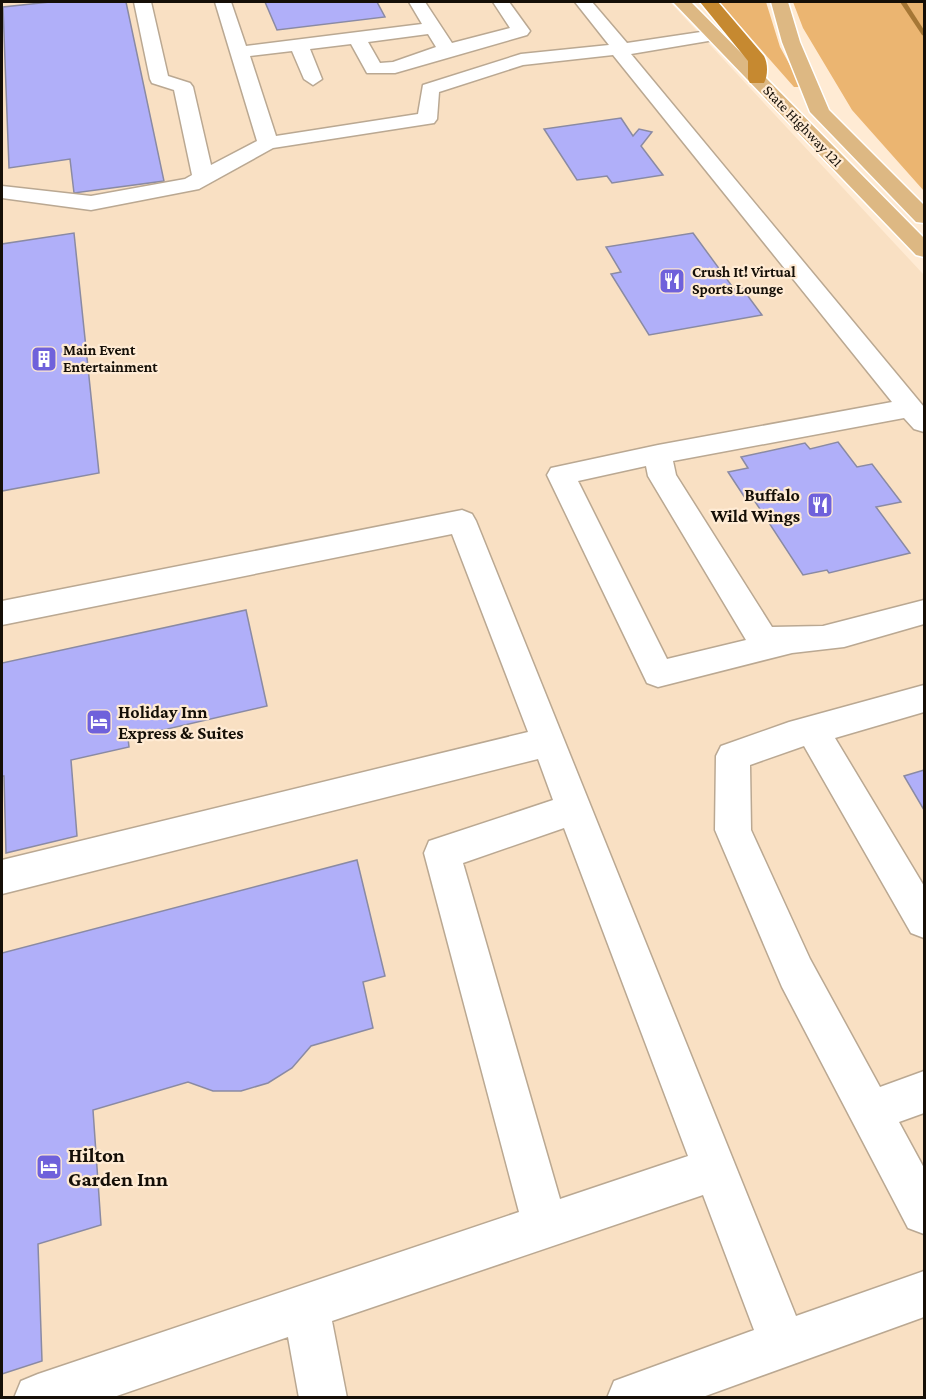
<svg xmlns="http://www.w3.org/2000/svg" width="926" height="1399" viewBox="0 0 926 1399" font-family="'Crimson Pro',serif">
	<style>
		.built { fill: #f9e0c3 }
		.green { fill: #ebb571 }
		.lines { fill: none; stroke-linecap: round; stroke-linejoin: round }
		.stream { fill: #a67735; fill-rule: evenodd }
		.building { fill: #b0aff9; stroke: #8a8aa3; stroke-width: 1.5 }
		.minor-casing { stroke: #baa892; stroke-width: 3 }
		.major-casing { stroke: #fff; stroke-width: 3 }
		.highway-casing { stroke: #fff; stroke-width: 3 }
		.minor { fill: #fff; fill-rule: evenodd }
		.major { fill: #ddb883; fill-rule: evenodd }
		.highway { fill: #c68930; fill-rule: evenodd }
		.labels { text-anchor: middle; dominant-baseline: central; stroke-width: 4.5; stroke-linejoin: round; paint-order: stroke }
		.far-street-label { font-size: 15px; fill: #150f07; stroke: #ffebd4 }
		.far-poi-label { font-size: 15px; font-weight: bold; fill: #150f07; stroke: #ffebd4; text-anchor: start }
		.poi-label { font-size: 18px; font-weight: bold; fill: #150f07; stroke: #ffebd4; text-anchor: end }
		.near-poi-label { font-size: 21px; font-weight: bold; fill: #150f07; stroke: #ffebd4; text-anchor: start }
	</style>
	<rect width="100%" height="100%" fill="#ffebd4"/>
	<path class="built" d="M2,2H670L924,275V1397L2,1398Z"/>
	<path class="green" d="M719,2H766L780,47L802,87H794Z
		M793,2H924V191L852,110L803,28Z"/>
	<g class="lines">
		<path class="stream" d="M900,2H906L924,30V36L922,35Z"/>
	</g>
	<path class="building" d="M50,2H126L164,181L74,193L70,159L9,168L3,7Z
		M265,2H377L385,17L277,30Z
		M621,118L633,136L639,129L652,132L641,146L663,175L612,183L607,176L577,180L544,129Z
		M74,233L99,473L2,491V244Z
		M693,233L734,289L742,288L762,315L649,335L611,274L621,272L606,247Z
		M838,442L857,467L872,464L901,502L876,507L910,553L829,573L827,570L803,575L754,500L747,501L728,472L748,468L741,457L805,443L810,449Z
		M246,610L267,706L128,738L129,747L71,760L77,836L6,853L4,776H2V663Z
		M924,770V810L904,776Z
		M357,860L385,976L363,982L373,1028L311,1046L292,1068L268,1083L241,1091H213L188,1082L93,1110L101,1225L38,1244L42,1361L2,1374V953Z"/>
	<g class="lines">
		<g class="minor-casing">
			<path id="minor" d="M134,2H151L168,76L190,83L193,87L211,165L257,141L215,2H231L246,46L422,24L409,2H425L452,43L510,28L493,2H509L530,31L527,35L395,73H367L351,44L310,49L322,79L313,85L304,79L292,51L250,56L276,136L418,114L423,85L521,54L609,45L575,2H592L627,43L714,30L720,31L723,35L720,39L631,54L924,407V432L914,429L904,418L673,461L676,475L772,627L823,626L924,600V624L844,647L792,653L658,687L647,683L547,475L551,468L658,445L892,402L613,55L523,65L439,92L437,119L434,123L273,148L199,189L91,210L2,198V186L91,196L185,179L192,175L174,90L152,83L150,79ZM428,34L436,47L393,62L380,63L368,42ZM646,466L648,476L746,640L667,659L578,481Z
				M462,510L472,514L476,521L796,1316L924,1271V1317L700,1398H607L614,1381L754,1330L703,1195L332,1321L347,1398H299L288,1337L111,1398H14L21,1381L38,1374L519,1212L424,853L429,841L553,800L538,759L2,894V860L528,732L452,534L2,625V601ZM564,828L688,1156L560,1199L463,863Z
				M924,685V712L835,738L924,886V938L911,933L804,746L750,765L751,830L810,959L880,1087L924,1071V1113L899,1122L924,1168V1234L908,1228L782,987L715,830L716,756L721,746L789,722Z"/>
		</g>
		<g class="major-casing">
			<path id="major" d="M673,2H691L924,238V257L916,255Z
				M771,2H788L800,42L829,110L924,205V223L916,222L810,112L782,42Z"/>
		</g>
		<g class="highway-casing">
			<path id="highway" d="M700,2H718L764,56C768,63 768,76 764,83H750L748,79V61Z"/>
		</g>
		<use href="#minor" class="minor"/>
		<use href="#major" class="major"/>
		<use href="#highway" class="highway"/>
	</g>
	<defs>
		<g id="restaurant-square" transform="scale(1.35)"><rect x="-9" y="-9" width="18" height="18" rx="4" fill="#6f61db" stroke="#ffebd4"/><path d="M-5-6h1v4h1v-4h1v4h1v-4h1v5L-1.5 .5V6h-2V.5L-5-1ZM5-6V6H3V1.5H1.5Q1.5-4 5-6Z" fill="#fff"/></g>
		<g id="building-square" transform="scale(1.35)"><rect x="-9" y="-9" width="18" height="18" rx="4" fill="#6f61db" stroke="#ffebd4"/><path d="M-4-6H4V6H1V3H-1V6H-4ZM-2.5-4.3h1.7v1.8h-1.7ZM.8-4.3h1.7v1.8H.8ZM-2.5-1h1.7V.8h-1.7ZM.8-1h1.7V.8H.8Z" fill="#fff"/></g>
		<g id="hotel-square" transform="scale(1.35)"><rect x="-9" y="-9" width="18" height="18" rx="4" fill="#6f61db" stroke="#ffebd4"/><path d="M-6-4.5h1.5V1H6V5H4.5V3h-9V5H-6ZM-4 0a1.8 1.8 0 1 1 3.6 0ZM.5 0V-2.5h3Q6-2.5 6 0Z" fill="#fff"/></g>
	</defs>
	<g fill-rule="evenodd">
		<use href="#restaurant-square" x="672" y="281"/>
		<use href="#building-square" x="44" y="359"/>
		<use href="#restaurant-square" x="820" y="505"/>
		<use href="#hotel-square" x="99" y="722"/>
		<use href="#hotel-square" x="49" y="1167"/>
	</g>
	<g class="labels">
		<g class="far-street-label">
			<text transform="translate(803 126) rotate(46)">State Highway 121</text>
		</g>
		<g class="far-poi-label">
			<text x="692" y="272">Crush It! Virtual<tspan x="692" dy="17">Sports Lounge</tspan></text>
			<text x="63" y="350">Main Event<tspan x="63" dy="17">Entertainment</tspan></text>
		</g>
		<g class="poi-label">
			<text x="800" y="495">Buffalo<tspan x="800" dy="21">Wild Wings</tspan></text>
			<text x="118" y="712" text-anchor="start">Holiday Inn<tspan x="118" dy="21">Express &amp; Suites</tspan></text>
		</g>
		<g class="near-poi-label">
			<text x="68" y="1155">Hilton<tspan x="68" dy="24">Garden Inn</tspan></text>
		</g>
	</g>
	<rect width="926" height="1399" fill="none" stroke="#150f07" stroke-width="6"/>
</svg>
